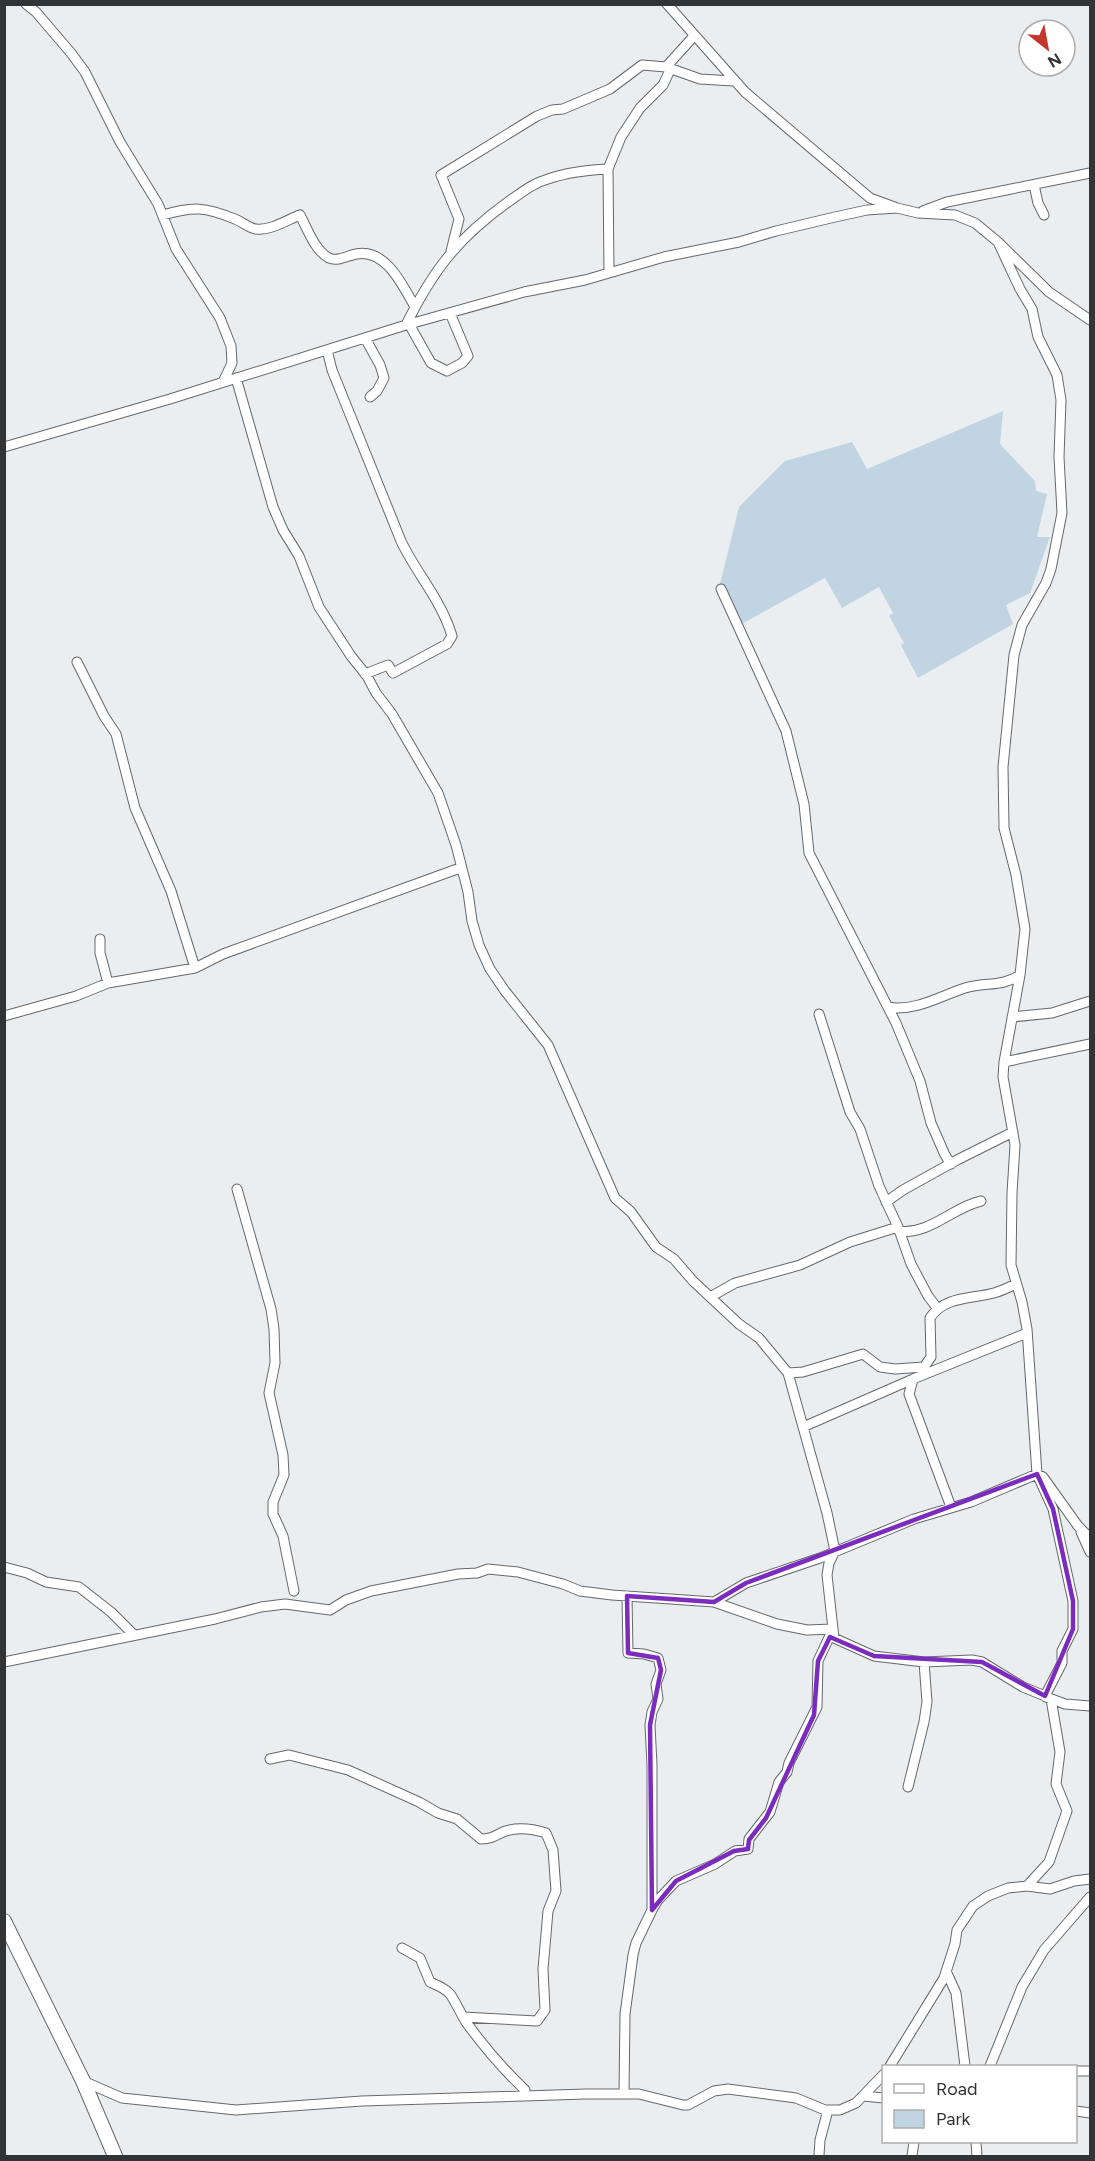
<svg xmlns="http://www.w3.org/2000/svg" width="1095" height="2161" viewBox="0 0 1095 2161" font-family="Figtree,sans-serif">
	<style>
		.green { fill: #c0d4e1 }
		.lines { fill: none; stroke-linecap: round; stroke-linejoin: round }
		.street-casing { stroke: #65686b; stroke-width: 11 }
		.secondary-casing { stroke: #65686b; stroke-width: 16 }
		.street { stroke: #fff; stroke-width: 9 }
		.secondary { stroke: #fff; stroke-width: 14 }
		.marked { fill: none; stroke: #7b2cbf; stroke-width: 4.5; stroke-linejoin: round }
	</style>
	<rect width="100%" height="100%" fill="#eaeef0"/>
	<path class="green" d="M1003,411L1000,444L1035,481L1036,491L1047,494L1037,537H1050L1030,593L1006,605L1013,624L918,678L901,645L904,643L889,616L893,613L879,587L842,608L825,578L740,625L720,584L739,507L785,461L852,442L867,469Z"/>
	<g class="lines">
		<g class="street-casing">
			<path id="street" d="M26,4L36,12L71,53L85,72L120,142L158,204L176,249L220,318L231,346L232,363L223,382
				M667,4L745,92L870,198L897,208L918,213L955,215L975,223L998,242L1049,292L1090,320
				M666,67L694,36
				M1034,185L1038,203L1044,215
				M923,211L947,202L1090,173
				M163,215C194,206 205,207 235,219C243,222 248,228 256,229C270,231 287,220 300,215C307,228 315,251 329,258C338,262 346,256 356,254C386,248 403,286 415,307
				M451,251L459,219L441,175L537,116L552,110L563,109L610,89L642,65L666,67L700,79L733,81
				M609,273L608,169L621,137L640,108L663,85L671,68
				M409,324L431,363L447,371L462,363L468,356L450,313
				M406,325C433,270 458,238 508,202C521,193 533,183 548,179C568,172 587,170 608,169
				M365,338L380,365L384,378L377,391L370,397
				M327,350L332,370L401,541C416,573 442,601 452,636L447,644L393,673L388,665L365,674
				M236,378L273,507L283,530L299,556L319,607L351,656L367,676L376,693L392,714L438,793L456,845L468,892L472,921L479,945L490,969L505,991L548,1045L615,1198L631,1212L656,1247L674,1259L693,1281L739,1324L759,1338L788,1373
				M4,447L170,399L406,325L524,292L585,280L664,257L739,242L776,231L835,217L867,210L897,208
				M721,589L786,731L804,804L809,853L896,1023L920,1081L931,1123L945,1155L951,1164
				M77,662L104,716L116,734L135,808L171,891L195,968
				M100,939V953L108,983L195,968L223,954L460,868
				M888,1007C915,1012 940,996 965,988C985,982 1002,987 1020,975
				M819,1014L850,1112L860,1129L879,1186L898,1227L911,1264L928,1296L938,1309
				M4,1016L76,996L108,983
				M1012,1017L1052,1013L1090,1001
				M1004,1062L1090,1044
				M237,1189L271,1309L274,1329L275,1363L269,1393L283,1455L284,1475L273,1502V1514L283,1536L294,1591
				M886,1202L903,1190L957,1160L1013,1132
				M899,1231C930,1235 953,1207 981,1201
				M712,1296L735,1283L800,1265L850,1242L898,1227
				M803,1427L913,1379
				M951,1507L909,1394L913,1379L1027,1333
				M1081,1532L1090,1552
				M4,1567L27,1573L46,1582L79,1587L111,1612L133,1634
				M627,1596L628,1653L644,1654L658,1658L661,1670L656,1684L658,1699L652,1712L650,1725L652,1765V1910
				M714,1602L746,1583L820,1558L914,1519L971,1502L1037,1474L1043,1477L1078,1526L1090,1538
				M4,1662L215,1619L261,1607L285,1604L330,1610L346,1600L371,1591L458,1574L477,1573L488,1569L518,1572L563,1584L580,1591L612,1595L714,1602L777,1624L807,1630L833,1629L834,1638L874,1656L924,1662L972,1660L982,1662L1023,1687L1045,1696L1062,1663V1651L1073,1629V1601L1053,1509L1037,1474L1027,1329L1022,1302L1011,1265L1012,1193L1015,1145L1003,1077L1004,1062L1020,975L1025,929L1016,875L1004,828L1003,767L1014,655L1022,625L1046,583L1051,569L1062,513L1059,457L1061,400L1057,375L1038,337L1032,309L1020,289L998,242
				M1046,1697L1065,1704L1090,1706
				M270,1759L289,1755L348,1770L419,1802L438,1813L457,1819L481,1839C491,1839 495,1836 503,1832C516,1827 533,1829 546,1833L553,1850L556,1891L548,1911L543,1969L545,2010L537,2021L463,2017
				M908,1787L924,1722L927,1702L924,1662
				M1027,1886L1049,1862L1067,1811L1056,1784L1060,1752L1051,1699
				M402,1948L420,1958L430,1982C437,1985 445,1988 450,1994C454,1999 461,2014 466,2022C484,2047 503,2069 525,2090
				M946,1971L956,1993L965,2066
				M890,2066L944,1978L955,1944L957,1930L973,1906L988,1896L1008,1888L1027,1886L1050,1889L1074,1881L1090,1879
				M990,2066L1022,1987L1044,1950L1090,1897
				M1076,2071H1090
				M83,2081L122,2098L236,2110L362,2101L586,2094H639L683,2105H688L714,2091L728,2089L796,2098L825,2110H840L856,2103L884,2074
				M624,2093L625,2014L633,1955L636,1943L652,1910L658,1900L676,1881L715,1864L735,1851L748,1849L749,1839L770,1812L779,1782L787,1772L789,1763L817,1707L818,1661L833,1629L827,1575L829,1563L835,1551L827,1513L788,1373L803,1372L863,1354L880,1367L895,1369L924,1367L931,1357L930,1318C944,1296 972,1299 994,1293C1002,1291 1009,1287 1016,1284
				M863,2096L884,2098
				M1076,2111L1090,2113
				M976,2142L977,2156
				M819,2155L820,2140L828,2110
				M912,2156L914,2142"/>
		</g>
		<g class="secondary-casing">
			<path id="secondary" d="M4,1921L83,2081L115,2156"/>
		</g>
		<use href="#street" class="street"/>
		<use href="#secondary" class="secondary"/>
	</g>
	<path class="marked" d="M1037,1474L1053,1509L1073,1601V1629L1045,1696L982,1662L874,1656L830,1637L818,1661L814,1715L766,1818L749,1840L748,1849L734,1851L676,1881L652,1910L650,1725L661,1670L658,1658L628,1653L627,1596L714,1602L746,1583Z"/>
	<rect width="1095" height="2161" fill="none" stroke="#313334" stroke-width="12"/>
	<rect x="882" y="2065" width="195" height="78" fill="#ffffff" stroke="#adadae" stroke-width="1.5"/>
	<rect x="894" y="2084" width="30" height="9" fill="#ffffff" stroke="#adadae" stroke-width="1.5"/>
	<text x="936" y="2095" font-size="18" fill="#313334">Road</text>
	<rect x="894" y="2110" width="30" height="18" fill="#c0d4e1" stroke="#adadae" stroke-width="1.5"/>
	<text x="936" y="2125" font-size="18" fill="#313334">Park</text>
	<g transform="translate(1047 48) rotate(149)"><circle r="28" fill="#ffffff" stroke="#adadae" stroke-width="1.5"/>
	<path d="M0-4.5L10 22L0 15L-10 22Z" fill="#c5372e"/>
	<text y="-9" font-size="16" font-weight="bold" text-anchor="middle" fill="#313334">N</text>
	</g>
</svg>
